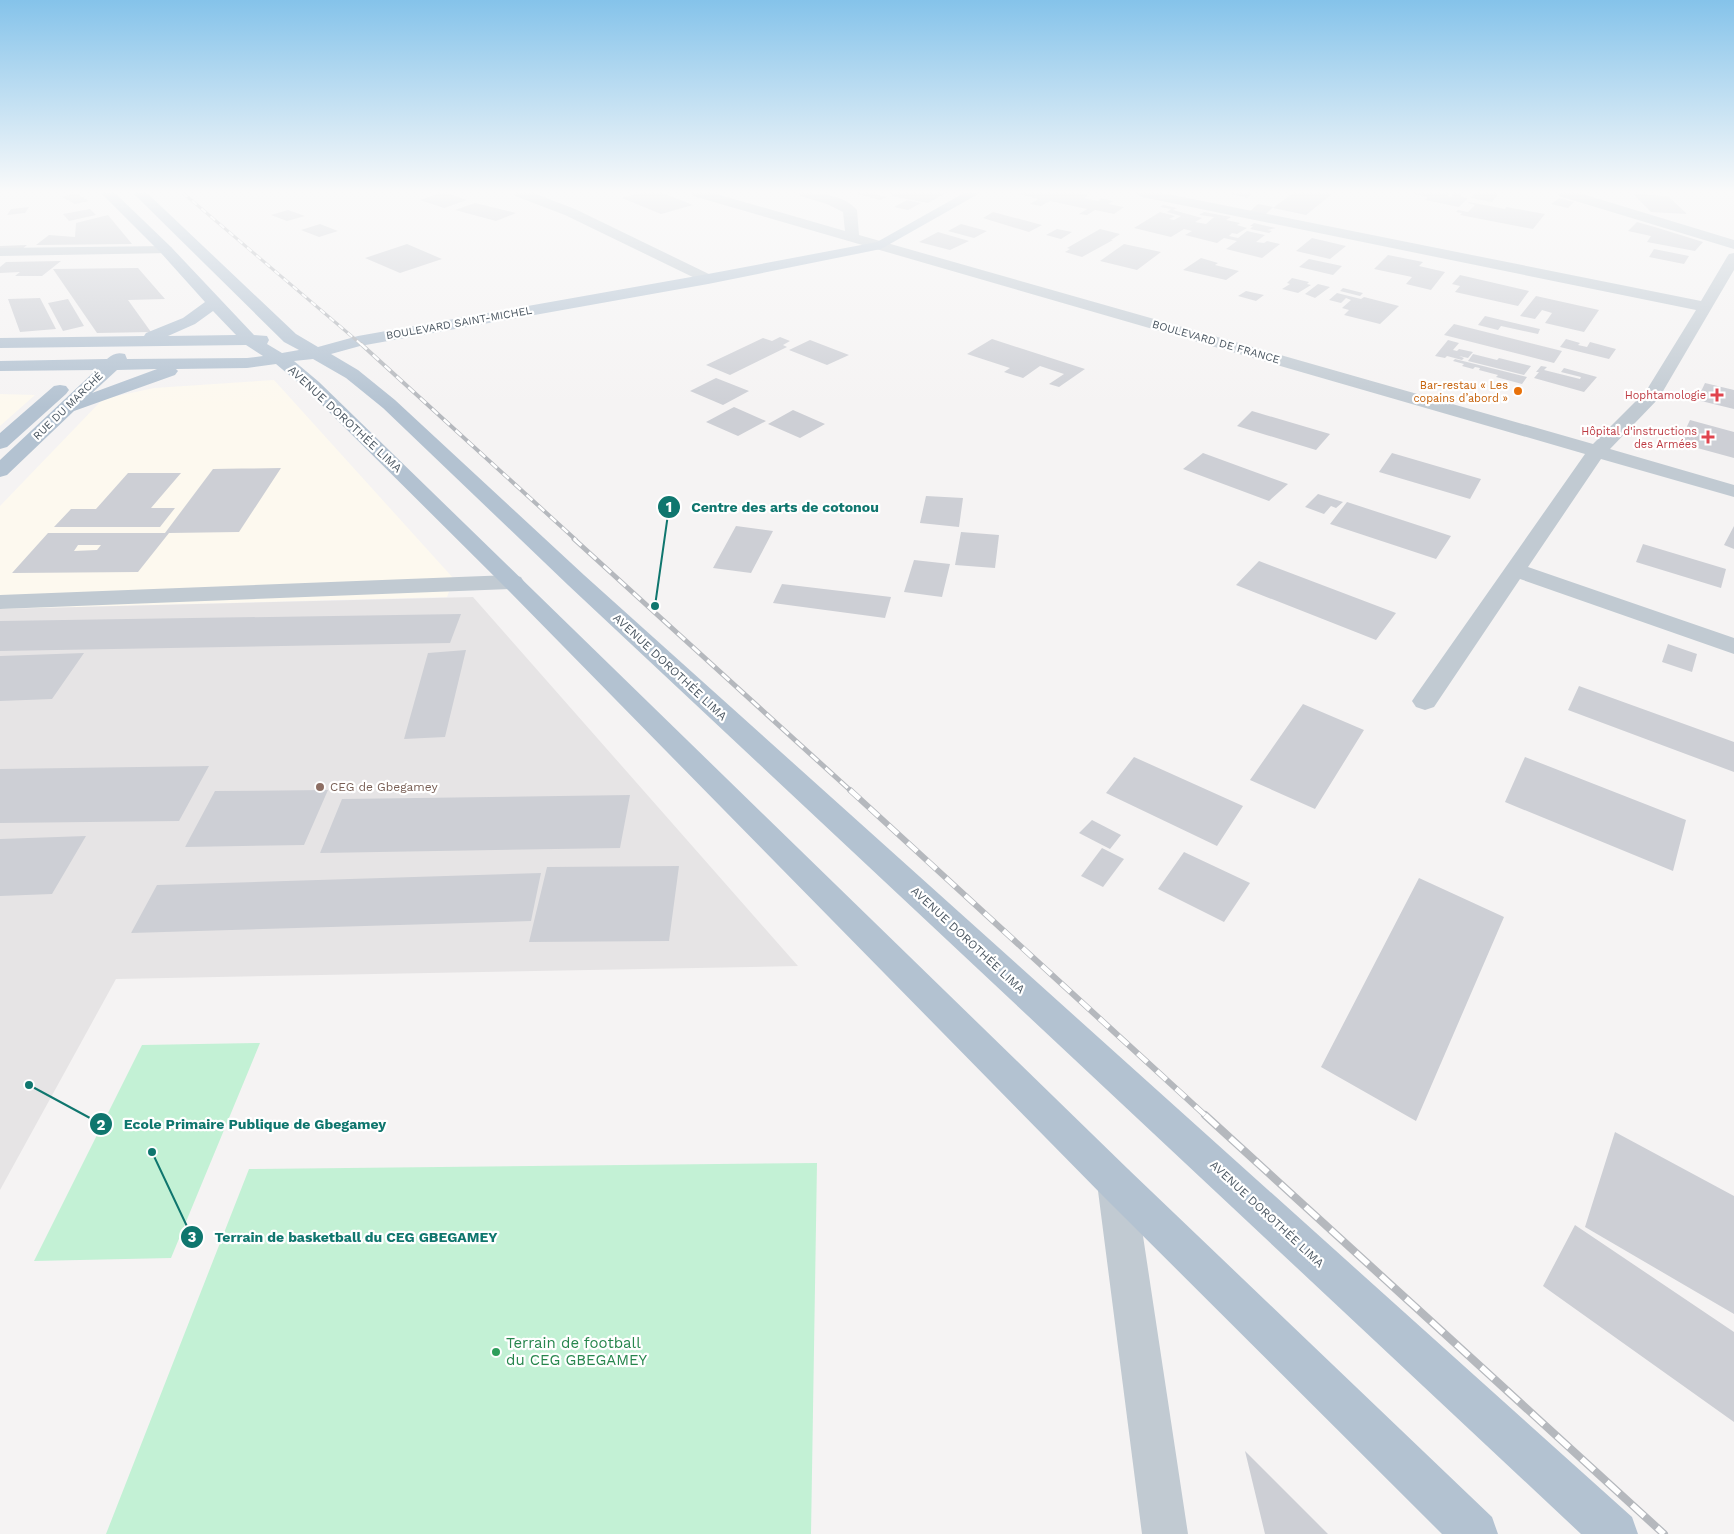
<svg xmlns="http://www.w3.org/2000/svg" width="1734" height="1534" viewBox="0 0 1734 1534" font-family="'Work Sans',sans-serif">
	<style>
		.commercial { fill: #fdf9ef }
		.education { fill: #e6e4e5 }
		.green { fill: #c3f1d5 }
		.building { fill: #cdcfd5; fill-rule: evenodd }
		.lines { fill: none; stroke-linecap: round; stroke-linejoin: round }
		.minor { fill: #c1cad2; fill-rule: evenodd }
		.major { fill: #b3c2d1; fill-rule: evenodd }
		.rail-far4-casing { stroke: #b5b8bd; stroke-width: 3 }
		.rail-far3-casing { stroke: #b5b8bd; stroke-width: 4 }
		.rail-far2-casing { stroke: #b5b8bd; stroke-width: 5 }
		.rail-far1-casing { stroke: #b5b8bd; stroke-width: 6 }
		.rail-casing { stroke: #b5b8bd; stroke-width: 8 }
		.rail-far4 { stroke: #fff; stroke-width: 2; stroke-dasharray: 6; stroke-linecap: butt }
		.rail-far3 { stroke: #fff; stroke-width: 2.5; stroke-dasharray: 8; stroke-linecap: butt }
		.rail-far2 { stroke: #fff; stroke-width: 3; stroke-dasharray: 10; stroke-linecap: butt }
		.rail-far1 { stroke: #fff; stroke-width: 4.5; stroke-dasharray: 13; stroke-linecap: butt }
		.rail { stroke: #fff; stroke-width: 5.5; stroke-dasharray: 17; stroke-linecap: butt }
		.food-dot { fill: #e8710a; stroke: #fff; stroke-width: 2 }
		.health-dot { fill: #e0444e; stroke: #fff; stroke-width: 2 }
		.education-dot { fill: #8d6e63; stroke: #fff; stroke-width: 2 }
		.leisure-dot { fill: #2e9e5b; stroke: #fff; stroke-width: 2 }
		.labels { text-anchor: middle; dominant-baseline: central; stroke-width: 4.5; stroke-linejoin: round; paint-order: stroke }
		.far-street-label { font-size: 11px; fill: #4a5661; stroke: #fff }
		.far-food-label { font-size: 11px; fill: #c56008; stroke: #fff; text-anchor: end }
		.far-health-label { font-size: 11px; fill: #be3a42; stroke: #fff; text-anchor: end }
		.street-label { font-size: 12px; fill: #4a5661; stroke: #fff }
		.education-label { font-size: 12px; fill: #785e54; stroke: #fff; text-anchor: start }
		.near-leisure-label { font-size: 15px; fill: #27864d; stroke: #fff; text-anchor: start }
		.leader { fill: none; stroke: #0f766e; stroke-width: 2 }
		.callout-dot { fill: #0f766e; stroke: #fff; stroke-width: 2 }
		.mark-label { font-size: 15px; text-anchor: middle; font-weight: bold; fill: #fff }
		.callout-label { font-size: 14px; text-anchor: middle; font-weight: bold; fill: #0f766e; stroke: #fff; stroke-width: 4.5; stroke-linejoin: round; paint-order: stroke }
	</style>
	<rect width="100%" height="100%" fill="#f5f3f3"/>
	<path class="commercial" d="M274,380L454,579L447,597L0,609V506L103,399L154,388Z
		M0,394L35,395L0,426Z"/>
	<path class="education" d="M473,597L798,966L116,979L0,1190V609Z"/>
	<path class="green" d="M260,1043L171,1258L34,1261L142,1045Z
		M817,1163L811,1534H106L249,1169Z"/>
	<path class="building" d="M76,193L89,201L75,204L62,197Z
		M440,193H446L467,200L444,208L420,200Z
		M639,193H663L693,205L661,214L622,198Z
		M853,193H871L887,197L880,200Z
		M889,193H946L928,203L891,196L893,195Z
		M1016,193H1079L1088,195L1084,198L1098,201L1101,198L1113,201L1108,204L1124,207L1114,214L1095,210L1087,215L1079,214L1087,209L1050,201L1041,206L1030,204L1038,199Z
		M1228,193H1254L1247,198Z
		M1293,193H1329L1332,194L1306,215L1273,208Z
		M1411,193H1450L1447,196L1451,197L1454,193H1463L1460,197L1468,198L1459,207L1425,200L1428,197Z
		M1475,193H1499L1492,202L1471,198Z
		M1633,194L1668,196L1687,214L1651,212Z
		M1559,198L1574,202L1568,208L1551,204Z
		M907,200L921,203L908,210L894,207Z
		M1469,202L1505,209L1506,207L1545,214L1533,229L1460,215L1462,213L1456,212L1458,210L1468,212L1475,205L1468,203Z
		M475,203L516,213L496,221L455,210Z
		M1258,204L1273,207L1265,215L1249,212Z
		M1163,205L1177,208L1173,210L1202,218L1195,222L1206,224L1214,217L1199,215L1204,212L1231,217L1226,220L1240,223L1237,225L1247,228L1237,234L1232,233L1229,236L1238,238L1247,231L1265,235L1256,242L1264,243L1267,241L1280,244L1262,258L1226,249L1237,241L1224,238L1217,243L1185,235L1192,231L1184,229L1171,237L1134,228L1160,212L1175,216L1169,219L1174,220L1181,216L1167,212L1171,209L1160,207Z
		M29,207L25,213L7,215L11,209Z
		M90,209L96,215L69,221L63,214Z
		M288,210L305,216L287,221L271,215Z
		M993,212L1042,225L1029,232L983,218Z
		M108,215L132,244L36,245L49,235L75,237L76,223Z
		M1637,222L1658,228L1703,242L1695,251L1647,242L1651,236L1628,231Z
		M1254,223L1271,227L1276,228L1267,230L1272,231L1269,233L1250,229L1253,226H1250Z
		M320,224L338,231L319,237L301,230Z
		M961,224L987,231L974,238L948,231Z
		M1057,229L1072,232L1061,239L1046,235Z
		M1100,229L1120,234L1111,240H1113L1082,257L1065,252L1070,249L1067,248Z
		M938,232L969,241L950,250L919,242Z
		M1312,238L1346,246L1330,259L1296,251Z
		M407,244L442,259L400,273L365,258Z
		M1124,244L1161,252L1137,270L1100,261Z
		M27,245L21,250L0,251V246Z
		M1654,249L1689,256L1684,264L1649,257Z
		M1388,255L1423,262L1419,266L1445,272L1431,290L1406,284L1412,277L1374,269Z
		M1201,258L1218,263L1215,265L1239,271L1226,280L1183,270Z
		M1309,259L1342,266L1333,275L1299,267Z
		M61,261L42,276H15L20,272L0,273V267L6,262Z
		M138,268L165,299L128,300L151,332L97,333L53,269Z
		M1460,275L1529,291L1518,306L1455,292L1460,286L1452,284Z
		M1292,278L1309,282L1307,284L1311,285L1298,293L1282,289L1290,284L1287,283Z
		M1318,284L1330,287L1315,298L1305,294Z
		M1343,288L1363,293L1360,296L1340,291Z
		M1246,291L1264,295L1256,301L1238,296Z
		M1337,293L1361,299L1364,297L1399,306L1380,324L1344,315L1349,310L1342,308L1351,300L1346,298L1341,303L1329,300Z
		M1536,296L1599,310L1584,332L1545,323L1552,313L1542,310L1535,319L1520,316Z
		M40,298L56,329L20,332L8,299Z
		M68,299L84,326L63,331L48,303Z
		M1485,316L1540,329L1538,334L1501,326L1498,330L1478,325Z
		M1454,324L1562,351L1554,363L1444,335Z
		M780,337L790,341L783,345L787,347L730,375L706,365L763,338L772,341Z
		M992,339L1085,369L1059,387L1049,384L1064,374L1040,366L1023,378L1004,372L1010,368L967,354Z
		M1566,339L1580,343L1578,345L1587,347L1590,342L1616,349L1609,359L1560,347Z
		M810,340L849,355L827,365L789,350Z
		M1448,340L1459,343L1453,350L1457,351L1459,349L1473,352L1468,358L1459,356L1464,358L1462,360L1447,356L1445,358L1435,356Z
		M1473,354L1497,360L1499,358L1531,366L1524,375L1468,361Z
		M1455,359L1527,377L1522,384L1496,377L1498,375L1479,370L1480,368L1475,367L1473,369L1462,366L1464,364L1453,361Z
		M1541,366L1547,367L1544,370L1580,379L1581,377L1561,372L1564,368L1597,377L1584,392L1534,378L1539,372H1536Z
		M716,378L749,391L723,405L690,391Z
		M1705,383L1734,390V409L1697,400Z
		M734,407L766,421L738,436L706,422Z
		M793,410L825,424L800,438L768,424Z
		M1252,411L1330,434L1316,450L1237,426Z
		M1690,420L1734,432V458L1679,443Z
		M1203,453L1288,484L1269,501L1183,469Z
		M1392,453L1481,479L1470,499L1379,472Z
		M281,468L239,532L169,533L138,572L12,573L48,533H165L213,469ZM78,545H101L97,550L74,551Z
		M128,473H181L151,508H175L160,527H54L71,509H96Z
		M1318,494L1343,502L1336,508L1331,506L1324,514L1305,507Z
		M926,496L963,498L959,527L920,523Z
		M1347,502L1451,536L1436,559L1330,524Z
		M736,526L773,531L751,573L713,568Z
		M1734,526V549L1724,545Z
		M961,532L999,535L995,568L955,565Z
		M1643,544L1726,569L1721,588L1636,562Z
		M914,560L950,564L942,597L904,592Z
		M1259,561L1396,613L1376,640L1236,585Z
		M782,584L891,597L885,618L773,603Z
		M461,614L450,643L0,651V621Z
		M1668,644L1697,654L1692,672L1662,662Z
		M466,650L445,737L404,739L428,653Z
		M84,653L52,699L0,701V656Z
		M1579,686L1734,742V772L1568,710Z
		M1303,704L1364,730L1315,809L1250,780Z
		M1134,757L1243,806L1217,846L1106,793Z
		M1525,757L1686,820L1673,871L1505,802Z
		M209,766L179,821L0,823V769Z
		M328,790L304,845L185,847L215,791Z
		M630,795L620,848L320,853L342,799Z
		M1092,820L1121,835L1110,849L1079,833Z
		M86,836L52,894L0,896V839Z
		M1102,848L1124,859L1103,887L1081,876Z
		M1184,852L1250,883L1224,922L1158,889Z
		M679,866L669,941L529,942L547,867Z
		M541,873L531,921L131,933L157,885Z
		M1419,878L1504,917L1416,1121L1321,1067Z
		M1615,1132L1734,1196V1314L1585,1227Z
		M1575,1225L1734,1332V1422L1543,1286Z
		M1245,1451L1328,1534H1265Z"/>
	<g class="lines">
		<path class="minor" d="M514,193H533L575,209L713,276L716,279L713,282H703L565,215L515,196Z
			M692,193H713L845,231L843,212L827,204L800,196L799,193C817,193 844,194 857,210L859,235L1593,444L1646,391L1696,310L1142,197L1136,193H1163L1701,301L1727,257L1729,254L1734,253V270L1659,398L1610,449L1734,485V497L1601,459L1528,567L1734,638V654L1520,579L1434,707L1425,710L1416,707L1412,701L1416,695L1585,454L693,196Z
			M1558,193H1579L1734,240V249L1559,196Z
			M166,246L171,247L173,250L171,253L0,256V248Z
			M513,575L521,577L524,582L521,587L513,589L0,609V595Z
			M1116,1164L1129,1170L1135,1183L1188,1534H1142L1097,1183L1103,1170Z"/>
		<path class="major" d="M101,193H115L171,247L254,335L267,336L269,340L267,344L282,353L299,350L284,342L133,193H147L296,334L318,347L358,336L708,274L877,242L964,193H980L881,249L708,284L360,346L331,354L358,370L395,400L584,575L1632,1517L1638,1534H1581L568,585L383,408L346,378L313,359L294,361L319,382L1129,1170L1492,1517L1498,1534H1442L1103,1196L505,587L307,390L276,364L247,368L176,369L178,371L175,375L74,411L7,475L0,477V460L96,370L0,371V361L107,359C113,354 117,352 125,354L127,359L247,358L263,356L246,345L0,348V338L144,336L146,333L183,318L205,302L161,253ZM213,311L236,335L168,336L195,324ZM157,369L92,393L117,370Z
			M60,385L66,386L69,390L66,394L7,447L0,449V433L54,386Z"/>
		<g class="rail-far4-casing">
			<path id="rail-far4" d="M183,193L362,345"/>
		</g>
		<g class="rail-far3-casing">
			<path id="rail-far3" d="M361,344L576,540"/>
		</g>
		<g class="rail-far2-casing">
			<path id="rail-far2" d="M574,539L851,791"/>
		</g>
		<g class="rail-far1-casing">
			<path id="rail-far1" d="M850,790L1206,1116"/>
		</g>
		<g class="rail-casing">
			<path id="rail" d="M1205,1115L1664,1534"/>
		</g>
		<use href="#rail-far4" class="rail-far4"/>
		<use href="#rail-far3" class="rail-far3"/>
		<use href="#rail-far2" class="rail-far2"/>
		<use href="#rail-far1" class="rail-far1"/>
		<use href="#rail" class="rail"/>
	</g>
	<linearGradient id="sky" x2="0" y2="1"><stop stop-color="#85c3ea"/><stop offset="0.47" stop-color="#fafafa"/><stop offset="1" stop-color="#fafafa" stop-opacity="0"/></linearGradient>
	<rect width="1734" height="408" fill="url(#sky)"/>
	<circle class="food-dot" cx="1518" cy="391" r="5"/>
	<g class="health-dot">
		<path d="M1714.5 387.5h5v5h5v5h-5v5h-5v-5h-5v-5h5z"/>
		<path d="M1705.5 429.5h5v5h5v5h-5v5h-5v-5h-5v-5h5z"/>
	</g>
	<circle class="education-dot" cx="320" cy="787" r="5"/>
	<circle class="leisure-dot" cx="496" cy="1352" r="5"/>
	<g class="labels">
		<g class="far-street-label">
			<text transform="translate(459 323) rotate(-10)">BOULEVARD SAINT-MICHEL</text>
			<text transform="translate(1216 342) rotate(16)">BOULEVARD DE FRANCE</text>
			<text transform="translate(68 406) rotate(-44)">RUE DU MARCHÉ</text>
		</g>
		<g class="far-food-label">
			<text x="1508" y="385">Bar-restau « Les<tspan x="1508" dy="13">copains d’abord »</tspan></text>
		</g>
		<g class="far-health-label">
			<text x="1706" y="395">Hophtamologie</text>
			<text x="1697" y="431">Hôpital d'instructions<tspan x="1697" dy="13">des Armées</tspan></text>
		</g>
		<g class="street-label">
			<text transform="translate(345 419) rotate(43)">AVENUE DOROTHÉE LIMA</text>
			<text transform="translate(670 667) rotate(43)">AVENUE DOROTHÉE LIMA</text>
			<text transform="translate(968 940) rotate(43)">AVENUE DOROTHÉE LIMA</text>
			<text transform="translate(1267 1214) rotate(43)">AVENUE DOROTHÉE LIMA</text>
		</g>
		<g class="education-label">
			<text x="330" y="787">CEG de Gbegamey</text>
		</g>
		<g class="near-leisure-label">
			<text x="506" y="1343">Terrain de football<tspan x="506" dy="17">du CEG GBEGAMEY</tspan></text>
		</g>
	</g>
	<path class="leader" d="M655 606L669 507M29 1085L101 1124M152 1152L192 1237"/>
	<g class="callout-dot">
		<circle cx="655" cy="606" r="5"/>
		<circle cx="29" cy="1085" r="5"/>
		<circle cx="152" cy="1152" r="5"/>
		<circle cx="669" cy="507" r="12"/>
		<circle cx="101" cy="1124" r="12"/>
		<circle cx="192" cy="1237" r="12"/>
	</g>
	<g class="mark-label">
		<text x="669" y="512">1</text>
		<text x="101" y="1130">2</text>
		<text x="192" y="1242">3</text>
	</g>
	<g class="callout-label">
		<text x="785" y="512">Centre des arts de cotonou</text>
		<text x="255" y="1129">Ecole Primaire Publique de Gbegamey</text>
		<text x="356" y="1242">Terrain de basketball du CEG GBEGAMEY</text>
	</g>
</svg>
